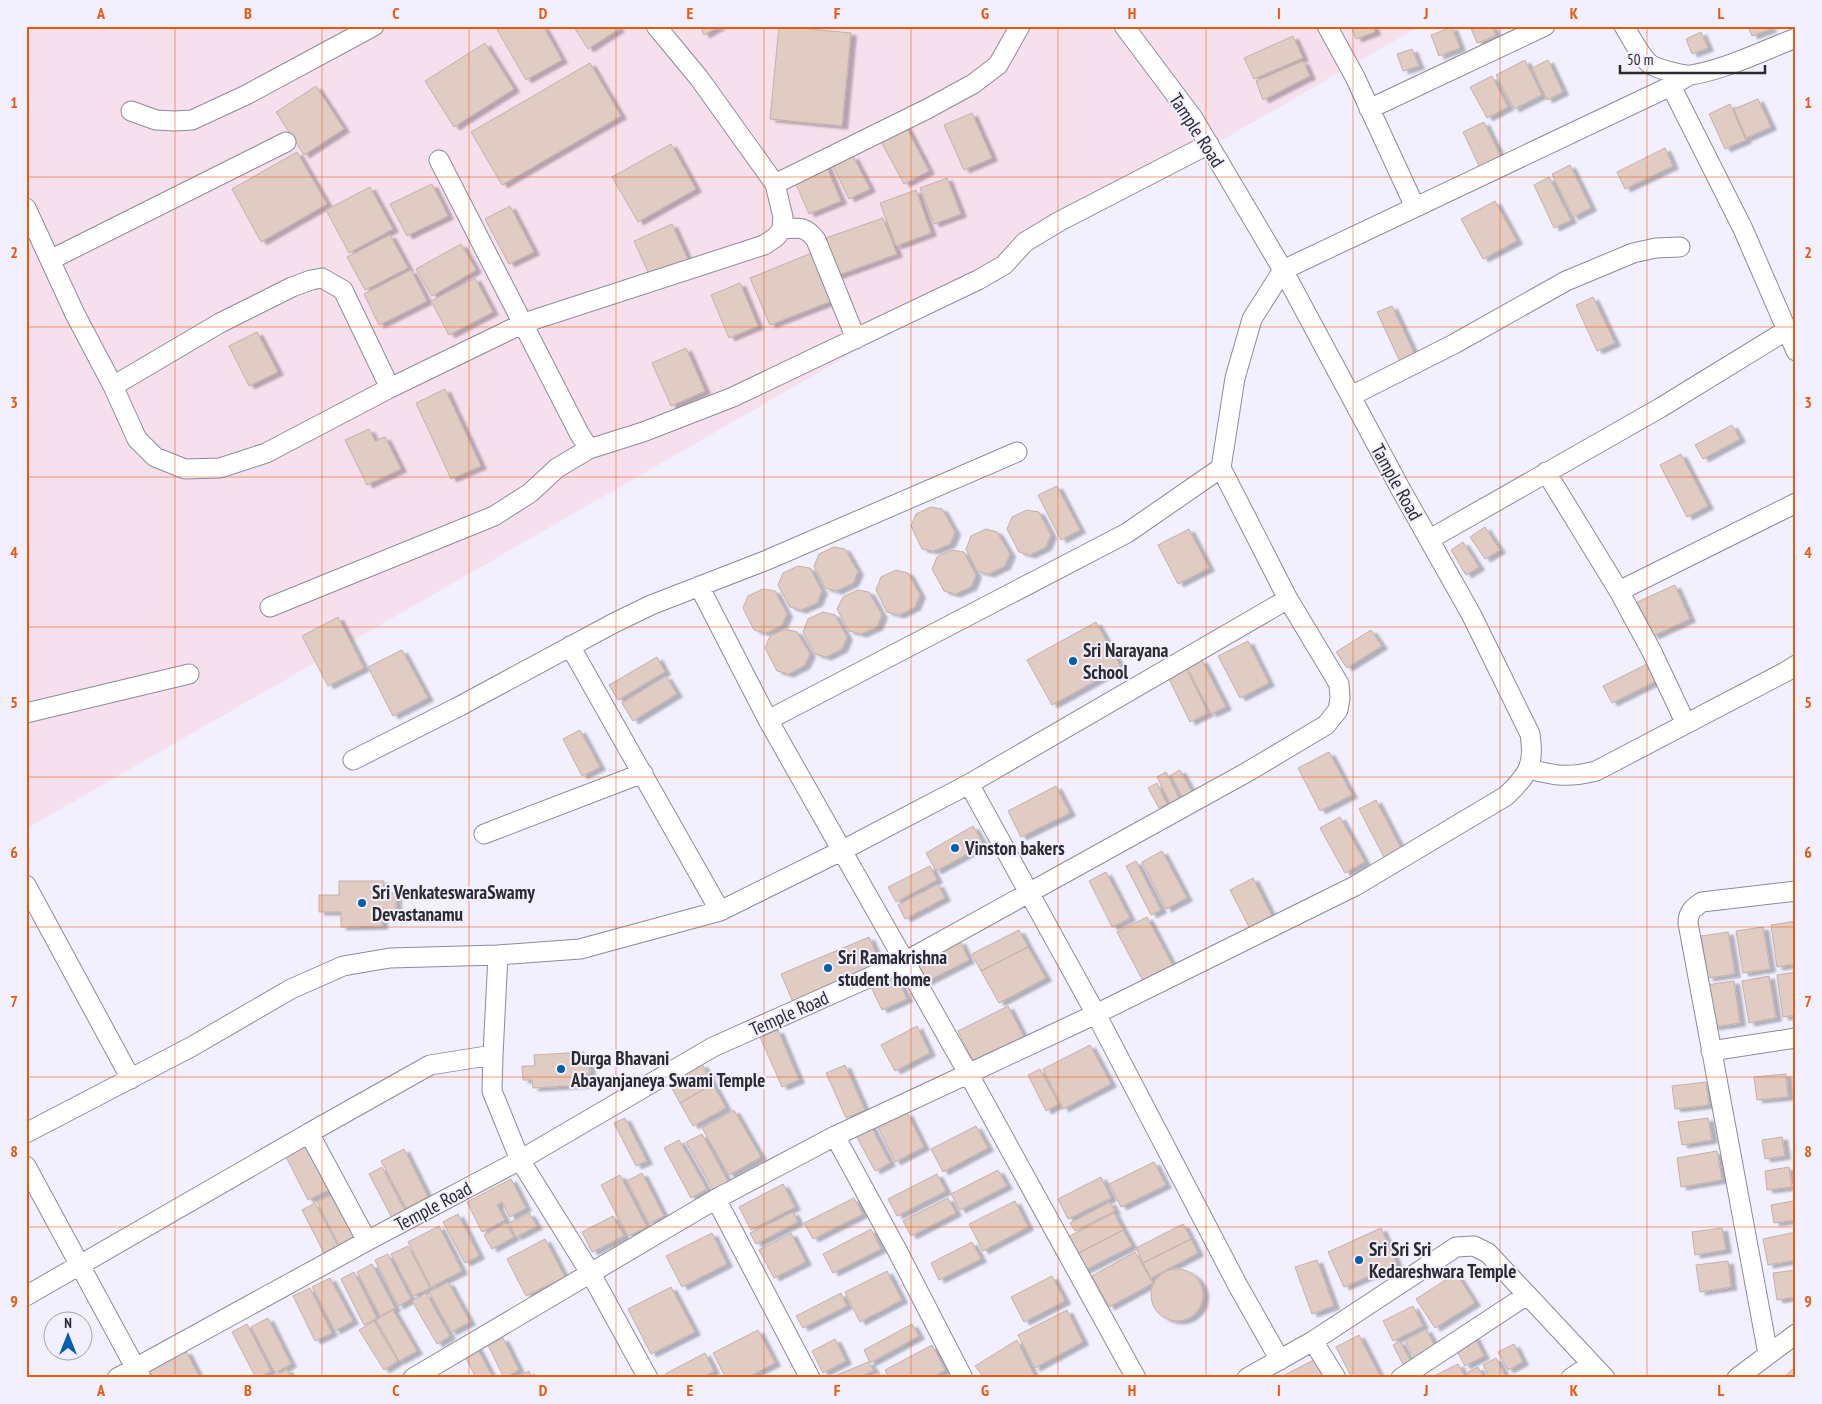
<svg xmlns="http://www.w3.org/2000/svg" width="1822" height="1404" viewBox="0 0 1822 1404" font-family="'PT Sans Narrow',sans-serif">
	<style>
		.industrial { fill: #f7e0ee }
		.building { fill: #e1ccc4; stroke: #c4b0a9; filter: url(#shadow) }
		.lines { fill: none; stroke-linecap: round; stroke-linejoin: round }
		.minor-casing { stroke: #8d8a9b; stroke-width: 21 }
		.minor { stroke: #fff; stroke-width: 19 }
		.grid { fill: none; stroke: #e8590c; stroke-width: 1; stroke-opacity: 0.55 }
		.poi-dot { fill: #035fac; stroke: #f2effe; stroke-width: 2 }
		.labels { text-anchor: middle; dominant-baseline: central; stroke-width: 4; stroke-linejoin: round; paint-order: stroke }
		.street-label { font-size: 19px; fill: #2b2a31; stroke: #f2effe }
		.poi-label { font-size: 19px; font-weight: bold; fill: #2b2a31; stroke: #f2effe; text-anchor: start }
		.neatline { fill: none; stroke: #e8590c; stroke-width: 2 }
		.grid-label { font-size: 16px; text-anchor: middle; font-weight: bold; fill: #e8590c }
	</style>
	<defs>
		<filter id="shadow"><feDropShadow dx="5.5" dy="3" stdDeviation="1" flood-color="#0004"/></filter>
	</defs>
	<rect width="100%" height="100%" fill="#f2effe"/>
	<path class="industrial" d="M26,26H1420L26,829Z"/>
	<path class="building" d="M495,26H543L562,60L526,80Z
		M573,26H617L619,29L588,49Z
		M700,26H720L704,35Z
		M779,26L851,33L842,126L770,119Z
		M1351,26H1373L1375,32L1356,39Z
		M1470,26H1492L1496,36L1477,43Z
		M1748,26H1770L1771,29L1752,36Z
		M1452,27L1460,48L1439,56L1431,35Z
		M1701,32L1708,48L1692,54L1686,39Z
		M1293,36L1303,58L1254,79L1244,58Z
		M485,43L514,89L454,127L425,81Z
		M1412,49L1419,66L1403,71L1397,54Z
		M1525,60L1542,95L1514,109L1496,75Z
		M1548,60L1563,92L1547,100L1532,68Z
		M1303,61L1310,76L1263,100L1256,81Z
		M590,63L621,116L502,185L471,132Z
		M1492,76L1508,107L1487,118L1470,87Z
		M316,86L344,129L304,155L276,112Z
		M1758,99L1771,127L1746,138L1734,109Z
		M1730,104L1746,140L1725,149L1709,114Z
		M972,113L992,158L964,170L944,125Z
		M1484,122L1503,161L1482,172L1463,132Z
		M904,123L929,171L904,184L878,136Z
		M671,144L696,189L638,222L612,177Z
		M1665,148L1673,166L1625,189L1617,172Z
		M297,152L327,204L261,242L232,189Z
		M853,156L870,189L849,199L833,166Z
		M825,163L841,201L809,214L793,177Z
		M1570,165L1591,208L1573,217L1552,174Z
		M1549,177L1571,220L1554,228L1534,185Z
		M947,178L961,214L934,224L920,188Z
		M432,184L448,216L407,236L390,204Z
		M370,187L393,229L349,253L326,210Z
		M916,190L931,233L896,246L880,203Z
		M1495,201L1517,241L1483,259L1461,219Z
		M510,206L534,252L509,264L485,219Z
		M883,218L897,254L833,277L820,240Z
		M672,224L689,262L651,279L634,241Z
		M390,235L408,268L365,290L347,257Z
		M461,244L476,270L432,296L416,269Z
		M814,252L834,300L770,325L750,278Z
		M411,270L427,301L379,325L364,294Z
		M475,278L493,312L449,335L431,301Z
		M740,283L758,326L729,338L711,295Z
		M1593,297L1615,343L1597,351L1576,305Z
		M1392,306L1416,357L1401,364L1377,312Z
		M257,332L278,372L249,386L229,346Z
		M686,348L705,391L671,406L652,363Z
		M445,389L481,466L451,479L416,403Z
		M1732,425L1740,439L1703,459L1695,445Z
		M369,429L375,441L385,437L401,469L367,485L345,440Z
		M1681,454L1708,506L1687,517L1660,465Z
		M1057,486L1080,530L1061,540L1038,495Z
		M931,507L942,509L955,532L950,544L934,551L922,549L911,526L916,514Z
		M1027,510L1039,512L1051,535L1046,547L1030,555L1019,552L1007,529L1012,517Z
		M1485,527L1500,550L1485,559L1470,537Z
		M986,529L997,532L1010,554L1005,566L989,574L977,571L966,549L971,536Z
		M1189,529L1209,568L1178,584L1158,545Z
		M1463,542L1479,567L1466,575L1451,550Z
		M834,547L845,549L858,572L853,583L837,591L825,588L814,566L819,554Z
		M952,550L964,552L976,575L971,587L955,594L944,591L932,569L937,557Z
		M798,566L810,568L822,591L817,603L801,610L790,607L778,585L783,573Z
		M896,570L908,573L920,595L915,607L899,615L887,612L876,590L881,577Z
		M1675,585L1690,619L1653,636L1637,602Z
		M763,589L775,591L787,614L782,625L766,633L754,630L743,608L748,596Z
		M858,590L869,592L882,615L877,627L861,634L849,631L837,609L843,597Z
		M823,612L835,615L847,637L842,649L826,657L815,654L803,632L808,619Z
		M338,617L364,668L328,686L302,636Z
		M1096,622L1121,667L1052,705L1027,660Z
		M785,629L797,632L810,654L804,666L788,674L777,671L765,648L770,636Z
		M1371,630L1382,646L1347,668L1336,652Z
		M1248,641L1269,683L1240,698L1218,656Z
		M402,650L428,698L393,716L368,667Z
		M657,657L665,672L618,700L609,685Z
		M1202,660L1226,707L1211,714L1187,667Z
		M1647,664L1656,681L1612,703L1603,686Z
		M1186,668L1208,713L1190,722L1168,677Z
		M666,676L677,694L633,721L622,703Z
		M580,730L600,767L582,776L563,739Z
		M1329,752L1352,795L1320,811L1298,768Z
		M1180,770L1192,792L1182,797L1171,775Z
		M1166,772L1180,800L1171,805L1157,777Z
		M1157,783L1167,804L1159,808L1148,788Z
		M1056,786L1070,813L1021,837L1008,811Z
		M1376,800L1402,850L1385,859L1359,809Z
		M1340,817L1365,862L1345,873L1320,828Z
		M973,826L984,845L936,871L926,853Z
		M1162,851L1187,898L1166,909L1142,862Z
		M1136,861L1161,910L1151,915L1126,866Z
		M930,866L937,880L896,902L888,887Z
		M1106,872L1130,918L1112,927L1089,881Z
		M1253,878L1273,918L1250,929L1230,890Z
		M339,881H384V893H396V915L382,916V926L341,927V912H319V895H339Z
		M938,884L945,898L905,919L898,905Z
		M1147,917L1173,966L1143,981L1117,932Z
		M1796,921V964L1777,967L1771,925Z
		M1763,927L1770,969L1743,973L1736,931Z
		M1019,930L1028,947L981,971L972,954Z
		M1728,932L1735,974L1708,978L1701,936Z
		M869,937L881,965L793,1002L781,974Z
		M960,941L969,960L922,984L912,965Z
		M1028,947L1046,978L999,1003L981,971Z
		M1796,972V1015L1783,1017L1777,975Z
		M895,973L907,999L882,1010L870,985Z
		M1769,976L1776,1018L1749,1023L1742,981Z
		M1734,981L1740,1023L1713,1027L1706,985Z
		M1008,1006L1026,1041L976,1067L958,1031Z
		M917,1026L930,1053L895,1071L881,1045Z
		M778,1030L799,1080L782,1087L760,1037Z
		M1090,1045L1111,1084L1063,1109L1043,1069Z
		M584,1052L585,1064H589L590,1074H584V1085L533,1088L532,1080H523L522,1066H535L534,1055Z
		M702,1064L713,1084L680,1103L669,1083Z
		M845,1065L865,1110L846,1118L826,1073Z
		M1040,1069L1059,1104L1046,1111L1028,1075Z
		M1786,1074L1788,1097L1757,1100L1754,1077Z
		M1706,1082L1709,1105L1675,1109L1672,1086Z
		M713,1084L726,1108L693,1126L680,1103Z
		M734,1110L761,1157L729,1175L702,1128Z
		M907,1113L924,1147L895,1162L878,1127Z
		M625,1118L647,1161L636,1166L614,1123Z
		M1708,1118L1712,1140L1682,1145L1678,1122Z
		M870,1124L890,1163L875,1171L854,1132Z
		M976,1126L988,1148L943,1172L931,1149Z
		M702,1134L729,1183L714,1191L686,1142Z
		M1782,1137L1785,1156L1765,1159L1762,1140Z
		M679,1140L707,1189L691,1198L664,1148Z
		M304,1143L329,1190L308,1200L284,1153Z
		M404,1149L428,1197L406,1208L381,1161Z
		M1717,1151L1722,1180L1681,1187L1677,1158Z
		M1154,1162L1166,1185L1121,1207L1109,1184Z
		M382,1167L405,1211L392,1218L369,1174Z
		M1789,1167L1792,1187L1767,1190L1765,1171Z
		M998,1170L1007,1186L960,1210L951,1194Z
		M642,1173L664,1216L649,1224L627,1181Z
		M937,1174L946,1191L897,1216L888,1199Z
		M620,1175L647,1227L628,1236L601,1185Z
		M1101,1177L1111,1198L1068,1219L1058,1199Z
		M511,1179L526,1208L510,1217L502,1202L497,1205L505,1220L482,1232L467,1202Z
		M783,1184L795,1207L751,1230L739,1207Z
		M337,1192L359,1235L339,1245L317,1202Z
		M854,1198L863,1214L813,1239L804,1223Z
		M948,1198L956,1213L911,1236L903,1221Z
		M1015,1201L1028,1227L983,1251L969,1224Z
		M1793,1201L1796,1220L1774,1223L1771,1205Z
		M1110,1202L1115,1211L1075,1231L1070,1223Z
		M315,1203L338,1246L324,1253L302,1210Z
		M793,1212L798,1222L756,1244L750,1233Z
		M529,1213L537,1226L516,1237L509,1223Z
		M1114,1213L1123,1230L1075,1255L1066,1238Z
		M458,1214L479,1256L465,1263L443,1222Z
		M613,1216L624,1236L592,1252L582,1232Z
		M506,1223L514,1237L492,1249L484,1235Z
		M1183,1224L1191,1239L1143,1263L1136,1248Z
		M439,1226L462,1271L431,1287L408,1242Z
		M1381,1228L1397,1264L1344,1287L1328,1252Z
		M1722,1228L1726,1250L1695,1255L1692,1232Z
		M871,1229L881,1249L833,1273L823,1254Z
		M1123,1230L1132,1246L1083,1271L1075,1255Z
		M1796,1232V1260L1768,1265L1763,1239Z
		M712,1233L727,1264L682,1287L666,1256Z
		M791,1233L806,1262L774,1278L759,1250Z
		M545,1239L565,1277L526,1296L507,1259Z
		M1191,1239L1198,1253L1151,1278L1143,1263Z
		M972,1242L981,1259L939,1280L931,1263Z
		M408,1246L430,1288L413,1296L391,1254Z
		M1135,1252L1153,1283L1109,1307L1092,1276Z
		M388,1254L411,1299L398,1306L375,1260Z
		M1317,1260L1334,1306L1312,1314L1295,1267Z
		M1728,1261L1731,1287L1700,1292L1696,1265Z
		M372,1264L395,1308L380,1316L357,1272Z
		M1151 1295a26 26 0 1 1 52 0a26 26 0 1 1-52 0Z
		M1796,1270V1297L1777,1300L1773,1273Z
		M887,1271L902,1300L860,1322L845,1292Z
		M354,1272L377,1318L364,1325L341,1279Z
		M1456,1273L1475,1303L1435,1328L1416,1299Z
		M1052,1276L1065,1301L1024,1322L1011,1297Z
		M330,1278L353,1321L335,1331L312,1287Z
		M448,1282L470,1322L451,1332L429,1292Z
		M671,1287L695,1332L651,1354L628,1309Z
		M310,1288L332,1333L315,1341L293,1296Z
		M426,1293L450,1336L437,1344L412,1301Z
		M841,1293L847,1306L803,1328L796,1316Z
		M1413,1306L1423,1326L1393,1341L1383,1321Z
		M393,1310L417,1351L399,1361L376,1320Z
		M1067,1310L1083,1342L1035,1368L1018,1335Z
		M268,1318L291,1364L275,1373L251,1327Z
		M374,1321L398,1361L384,1370L359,1330Z
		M247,1324L271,1371L257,1378H256L232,1332Z
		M912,1324L919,1336L870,1363L864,1350Z
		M1426,1329L1438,1352L1417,1362L1405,1340Z
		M758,1330L775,1363L746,1378H726L713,1353Z
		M1359,1335L1381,1378H1352L1336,1347Z
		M1474,1336L1484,1356L1465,1366L1454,1346Z
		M503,1338L519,1370L504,1378L488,1345Z
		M835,1339L846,1361L823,1373L812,1351Z
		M1017,1340L1034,1375L1028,1378H984L975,1366Z
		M1400,1341L1412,1364L1405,1368L1393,1345Z
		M475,1344L493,1378H476L462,1350Z
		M1514,1344L1523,1362L1508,1370L1498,1352Z
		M932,1345L945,1370L931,1378H889L885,1370Z
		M186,1351L200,1378H153L149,1370Z
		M705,1353L714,1371L701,1378H667L665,1374Z
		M1317,1358L1328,1378H1284L1283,1376Z
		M1496,1358L1505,1375L1499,1378H1490L1483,1365Z
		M868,1362L874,1370L858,1378H830Z
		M1458,1364L1466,1378H1437L1436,1375Z
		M1796,1366V1378H1783Z
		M1478,1367L1484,1378H1471L1468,1372Z
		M287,1369L291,1378H276L275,1376Z
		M529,1371L532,1378H515Z
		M878,1372L881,1378H867Z"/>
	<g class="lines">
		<g class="minor-casing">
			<path id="minor" d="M1327,26L1355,77L1415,207
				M1624,26C1631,37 1640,56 1650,64C1657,69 1683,76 1691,75C1727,69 1762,51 1796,38
				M1671,86L1743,229L1796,351
				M1369,109L1545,26
				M131,111L156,120L175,121L192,120L246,95L374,26
				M439,160L579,433L589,449L643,432L733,397L978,280L1004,265L1025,242L1060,221L1209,144
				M775,184L927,109L973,84L998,65L1020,26
				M26,208L75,314L113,386L137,439L155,457L185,469L220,468L266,453L390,388L524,323L764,245L776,237L782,229L783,217L775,184L699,78L656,26
				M782,229C798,228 805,225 816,240L856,339
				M50,260L286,142
				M113,386L220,323L292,287L311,280L322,278L343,290L390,388
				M1351,396L1454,344L1566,281L1633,253L1656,248L1680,247
				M1546,472L1619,591L1652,652L1686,724
				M1430,539L1660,408L1787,330
				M699,586L768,720
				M1619,591L1796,503
				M270,607L494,516L530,493L557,468L589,449
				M570,646L720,911
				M26,713L189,674
				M353,760L460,706L612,624L651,605L767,560L1017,452
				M1529,769C1556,776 1568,778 1596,771L1787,671L1796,665
				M969,784L1096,1014L1237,1284L1280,1360
				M484,834L643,773
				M26,885L131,1079
				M1711,1051L1796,1038
				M493,1055L498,955
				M26,1133L191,1047L291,989L343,966L390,958L498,955L580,949L720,911L841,851L969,784L1288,599
				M309,1133L430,1065L493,1055L492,1091L520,1160L591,1274L648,1378
				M835,1136L897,1250L963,1378
				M26,1166L141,1378
				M716,1199L810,1378
				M26,1296L309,1133L367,1241
				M1313,1341L1336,1378
				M1768,1354L1688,923C1688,912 1693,908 1702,902L1796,891
				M117,1378L367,1241L520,1160L713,1047L904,962L1249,771L1326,725L1338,710L1340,698L1339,684L1288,599L1221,468
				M413,1378L716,1199L835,1136L1096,1014L1355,886L1506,796C1528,775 1535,765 1530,734L1471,614L1400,488L1283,270L1193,118L1124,26
				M1136,1378L968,1073L768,720L1127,533L1221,468L1235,378L1252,319L1283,270L1671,86L1688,76
				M1247,1378L1313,1341L1456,1247L1474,1246L1488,1253L1605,1378
				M1401,1378L1527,1295
				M1571,1378L1592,1364
				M1737,1378L1796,1334"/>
		</g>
		<use href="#minor" class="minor"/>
	</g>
	<path class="grid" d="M175,26V1378M322,26V1378M469,26V1378M616,26V1378M764,26V1378M911,26V1378M1058,26V1378M1206,26V1378M1353,26V1378M1500,26V1378M1647,26V1378M26,177H1796M26,327H1796M26,477H1796M26,627H1796M26,777H1796M26,927H1796M26,1077H1796M26,1227H1796"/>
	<g class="poi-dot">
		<circle cx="1073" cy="661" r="5"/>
		<circle cx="955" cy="848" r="5"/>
		<circle cx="362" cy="903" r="5"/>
		<circle cx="828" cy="968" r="5"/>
		<circle cx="561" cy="1069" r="5"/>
		<circle cx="1359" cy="1260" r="5"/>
	</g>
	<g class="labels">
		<g class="street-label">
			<text transform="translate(1197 130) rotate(57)">Tample Road</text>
			<text transform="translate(1397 482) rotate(61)">Tample Road</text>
			<text transform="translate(789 1013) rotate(-24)">Temple Road</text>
			<text transform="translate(433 1206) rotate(-28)">Temple Road</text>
		</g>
		<g class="poi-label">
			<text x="1083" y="650">Sri Narayana<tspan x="1083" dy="22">School</tspan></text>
			<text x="965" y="848">Vinston bakers</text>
			<text x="372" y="892">Sri VenkateswaraSwamy<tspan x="372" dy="22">Devastanamu</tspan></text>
			<text x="838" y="957">Sri Ramakrishna<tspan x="838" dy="22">student home</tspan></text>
			<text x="571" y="1058">Durga Bhavani<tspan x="571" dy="22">Abayanjaneya Swami Temple</tspan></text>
			<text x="1369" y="1249">Sri Sri Sri<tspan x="1369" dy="22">Kedareshwara Temple</tspan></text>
		</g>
	</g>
	<rect width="1822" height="1404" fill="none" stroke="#f2effe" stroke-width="55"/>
	<g transform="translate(68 1336)"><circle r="24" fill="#f2effe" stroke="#a2a0ac"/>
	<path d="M0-4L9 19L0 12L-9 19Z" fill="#035fac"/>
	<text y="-8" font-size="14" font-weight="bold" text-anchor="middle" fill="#2b2a31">N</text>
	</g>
	<path d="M1620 65v8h145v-8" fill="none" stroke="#2b2a31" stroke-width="2.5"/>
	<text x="1627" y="65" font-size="15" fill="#2b2a31" stroke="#f2effe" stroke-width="4" paint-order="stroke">50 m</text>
	<rect x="28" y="28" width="1766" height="1348" class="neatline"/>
	<g class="grid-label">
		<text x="101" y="19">A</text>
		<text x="248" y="19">B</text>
		<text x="396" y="19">C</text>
		<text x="543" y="19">D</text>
		<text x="690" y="19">E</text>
		<text x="837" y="19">F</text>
		<text x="985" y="19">G</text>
		<text x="1132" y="19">H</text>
		<text x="1279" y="19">I</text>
		<text x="1426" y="19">J</text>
		<text x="1574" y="19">K</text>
		<text x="1721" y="19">L</text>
		<text x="14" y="108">1</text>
		<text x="1808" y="108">1</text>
		<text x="14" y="258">2</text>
		<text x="1808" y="258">2</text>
		<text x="14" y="408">3</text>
		<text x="1808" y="408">3</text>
		<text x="14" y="558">4</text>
		<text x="1808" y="558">4</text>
		<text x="14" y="708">5</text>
		<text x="1808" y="708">5</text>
		<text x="14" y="858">6</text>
		<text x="1808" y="858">6</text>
		<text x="14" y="1007">7</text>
		<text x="1808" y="1007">7</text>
		<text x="14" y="1157">8</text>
		<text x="1808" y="1157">8</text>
		<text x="14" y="1307">9</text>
		<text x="1808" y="1307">9</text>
		<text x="101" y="1396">A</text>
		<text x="248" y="1396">B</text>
		<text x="396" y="1396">C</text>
		<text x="543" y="1396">D</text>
		<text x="690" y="1396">E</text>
		<text x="837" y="1396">F</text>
		<text x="985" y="1396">G</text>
		<text x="1132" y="1396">H</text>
		<text x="1279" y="1396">I</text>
		<text x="1426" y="1396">J</text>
		<text x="1574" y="1396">K</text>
		<text x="1721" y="1396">L</text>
	</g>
</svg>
